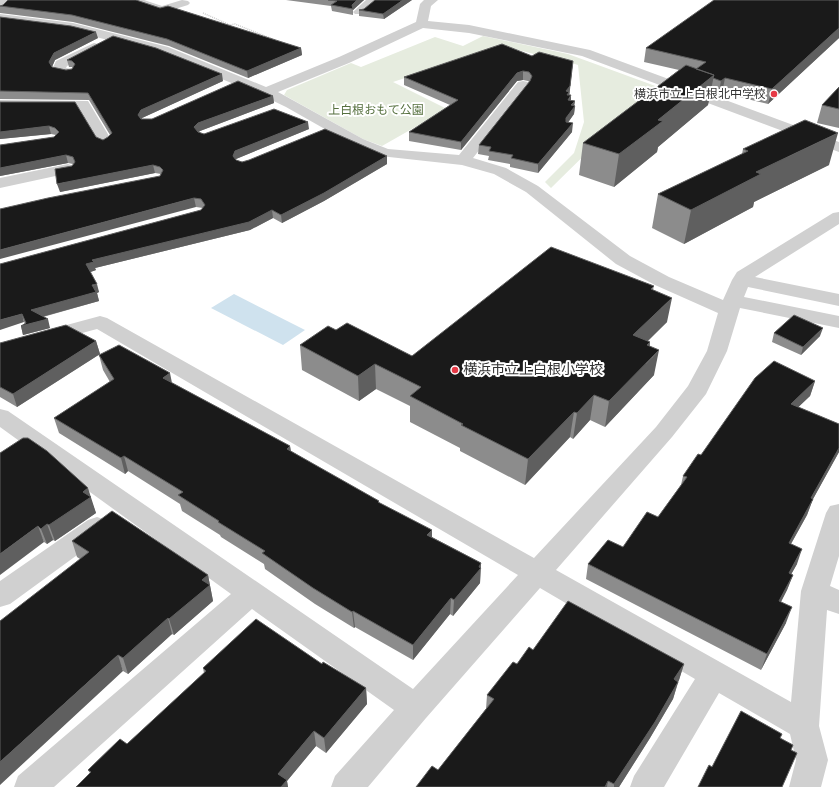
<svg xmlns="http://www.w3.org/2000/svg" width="839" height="787" viewBox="0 0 839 787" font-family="'Alegreya Sans','Noto Sans JP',sans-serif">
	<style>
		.green { fill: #e6ecdf }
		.water { fill: #cfe2ee }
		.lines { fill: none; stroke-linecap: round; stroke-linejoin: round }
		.path { stroke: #cdcdcd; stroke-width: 1.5; stroke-dasharray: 1 1; stroke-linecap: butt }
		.minor { fill: #d0d0d0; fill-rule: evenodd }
		.wall { fill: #8c8c8c }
		.shaded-wall { fill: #5f5f5f }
		.building { fill: #1a1a1a; stroke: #5f5f5f }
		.poi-dot { fill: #e63946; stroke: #fff; stroke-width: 1.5 }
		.labels { text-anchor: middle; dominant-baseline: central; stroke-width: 4; stroke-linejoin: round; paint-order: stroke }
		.far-poi-label { font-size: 12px; fill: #333; stroke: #fff; text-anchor: end }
		.far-park-label { font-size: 12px; fill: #56703f; stroke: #fff }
		.poi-label { font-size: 14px; fill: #333; stroke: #fff; text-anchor: start }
	</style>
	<rect width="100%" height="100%" fill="#fff"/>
	<path class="green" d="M483,36L568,54L669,91L613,127L551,188L545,182L574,153L584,122L578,65C553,57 527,54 503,45L393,82L447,109L382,146L363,139L284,95L287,90L351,63L361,67L435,37L463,46Z"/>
	<path class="water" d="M234,294L305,330L283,345L211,308Z"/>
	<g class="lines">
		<path class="path" d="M203,13L230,25L235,24L275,40"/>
		<path class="minor" d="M0,0H9L11,2L4,10L0,11Z
			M127,0H144L162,6L182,0L188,1L190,3L188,5L162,13L129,2Z
			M366,0H379L363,14H355L353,12Z
			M424,0H438L431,6L428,21L469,25L590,50L839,142V152L582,56L469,33L423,28L349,63L278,92L363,139L388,149L459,155L518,82L523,81L528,82L530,85L528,88L473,158L506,168L538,186L630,256L669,277L723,300L732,280L737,272L833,213L839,212V224L755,277L839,294V306L748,287L744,297L839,316V328L740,308L727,351L706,394L672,437L556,570L791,702L801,591L826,513L830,506L839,504V556L830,586L839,590V614L827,610L819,726L828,760L821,787H789L796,760L790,734L719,693L664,787H630L634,776L695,679L540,588L426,718L368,787H331L335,776L394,710L252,609L54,787H14L18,776L231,594L0,427V409L8,411L413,689L518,575L97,329L0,355V343L100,316L107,318L534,558L656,427L688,386L707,351L718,313L655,285L616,264L526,192L494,174L462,165L380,156L353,145L286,107L261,95L158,53L73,31L0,22V14L73,23L168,47L266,87L339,57L416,22L420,4Z
			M94,43L98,44L100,47L98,50L67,66L66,68L73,69L75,72L73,75L68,76L54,73L52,70L56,61Z
			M0,100L88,101L112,141L109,144L104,146L99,144L78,108H0Z
			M68,164L74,166L76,169L74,172L0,188V178Z
			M97,517L106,520L110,527L106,534L10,604L0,607V581L88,520Z"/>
	</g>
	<path class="wall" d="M286,0H364L353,10V15L332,11L331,6Z
		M412,0L384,19L359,16V10L364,9Z
		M839,0V38L768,104L722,93L718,96L710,93L708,105L658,147L657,152L614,187L579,175L583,143L679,70L644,62L646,48Z
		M0,6L160,8L301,48L302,55L248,78L169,46L73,22L0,13Z
		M0,17L98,38L55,60L52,67L66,70L72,69L73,67H69L67,60L223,81L142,118V119H152L273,96L274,103L200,131L198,132L204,134L309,129L236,159V160L242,162L387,156V164L324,201L282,223L273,218L250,230L95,268L96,270L90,272L99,292L97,293L99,301L43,317L50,328L23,335L21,326L25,324L0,264L201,210L203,208L196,207L160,176L161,174L155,173L60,192L73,164L68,163L0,176V145L54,137L56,135L51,134L0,139V102L103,140L108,137L110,135L89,100L0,99Z
		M532,56L573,61L569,95L571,100L575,101L574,105L575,106L574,114L568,122L572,132L538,173L510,167V164L488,160L489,156L478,154L479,145L529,82L528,81L523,80L517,81L461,150L409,141V132L450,105L404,85V77Z
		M839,87V128L817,123L822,105Z
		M743,149L829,165L754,202L753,207L684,244L652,228L658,194L742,154Z
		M654,286L653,290L667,322L648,341L650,342V346L654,375L605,427L590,420L573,439L570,437L525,485L460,451V448L410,422V406L376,389L359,401L302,370L300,345L336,330L412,356Z
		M774,333L820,336L801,355L772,342Z
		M96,341L100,354L17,407L0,397V343Z
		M99,355L172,383L290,446L291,451L379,503L432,537L481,563L480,583L453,616L450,614L413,660L355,627L354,628L315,604L265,569L264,564L221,537L220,535L182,511L180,504L128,471L125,474L59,433L54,418L110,382L103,370Z
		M815,381L810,396L798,407L839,424V452L813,499L807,515L791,544L797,564L791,574L793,575L787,590L781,602L786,623L761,670L586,579L588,564L623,547L658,517L681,485L683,476L701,455Z
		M0,453L90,497L96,513L55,541L53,540L47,544L44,542Z
		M72,541L208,575L213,601L174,635L172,634L128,674L123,671L80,559L77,557Z
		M533,650L684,664L673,699L650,738L619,787H416L438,770L486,709L487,695L517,664Z
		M322,664L366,688L367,704L326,753L316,746L287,781L288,787H76L90,773L88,770L127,744L204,673L203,668Z"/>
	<path class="shaded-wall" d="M357,0H364L353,10L352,5Z
		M403,0H412L384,19L383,14Z
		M839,28V38L768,104L772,89Z
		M96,32L98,38L55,60L51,69L49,62L54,53Z
		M301,48L302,55L248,78L247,71Z
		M573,61L569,99L571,95V104L568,100L566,91Z
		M523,71V80L517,81L461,150V142L517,73Z
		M222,74L223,81L142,118L140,123L138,115L141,110Z
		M714,75L708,105L658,147L657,152L614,187L619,154L658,120Z
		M725,78L722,93L718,96L721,81Z
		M273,96L274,103L200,131L196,135L194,127L198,123Z
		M575,101L574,107L575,106L574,114L565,127L566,118L571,105Z
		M308,122L309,129L236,159L234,164L233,156L235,151Z
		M573,123L572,132L538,173V164Z
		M49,126L51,134L0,139V132Z
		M838,133L829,165L754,202L753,207L684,244L691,210L756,172Z
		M66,155L68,163L0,176V168Z
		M387,156V164L324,201L282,223L281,215Z
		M153,165L155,173L60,192L57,184Z
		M194,198L196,207L0,259V250Z
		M272,210L273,218L250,230L95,268L96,270L88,273L86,264L92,260Z
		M97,284L99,292L97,293L99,301L34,319L31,310Z
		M672,298L667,322L628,360L633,335Z
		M22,314L24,322L0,330V320Z
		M48,319L50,328L23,335L21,326Z
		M823,328L820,336L801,355L803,347Z
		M96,341L100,354L17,407L13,394Z
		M650,342L646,364L659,350L654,375L605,427L609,401L647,345Z
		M375,364L376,389L359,401L358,376Z
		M170,373L173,388L163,378Z
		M815,381L810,396L786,419L791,404Z
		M594,395L590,420L573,439L577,413Z
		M574,412L570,437L525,485L528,459Z
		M290,446L292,461L287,449Z
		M839,448V452L808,508L813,499L807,515L783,558L789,543L811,498Z
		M124,456L128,471L125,474L121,458Z
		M88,488L96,513L55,541L49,525L83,492Z
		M47,524L53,540L47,544L41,529Z
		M38,526L44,542L0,575V554Z
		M432,530V545L427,535Z
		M802,549L797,564L783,589L789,573Z
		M481,563L480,583L453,616L454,600Z
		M208,575L213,601L174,635L169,619L202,580Z
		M793,575L787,590L773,617L779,601Z
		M451,598L450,614L413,660V645Z
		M792,607L786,623L761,670L767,654Z
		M353,611L355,627L354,628L352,612Z
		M168,618L172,634L128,674L123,658Z
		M118,655L123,671L0,785V762Z
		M684,664L679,680L669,696L674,679Z
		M678,682L673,699L650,738L619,787H614V784Z
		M366,688L367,704L326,753L324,738Z
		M314,731L316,746L287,781L288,787H280L278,774Z
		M608,781L607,787H605Z"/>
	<path class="building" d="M8,0H136L160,8L168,6L301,48L247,71L167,39L72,15L0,6L3,5Z
		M328,0H357L352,5L353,9L331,5L337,1Z
		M375,0H403L383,14L359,10L364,9Z
		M714,0H839V28L772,89L725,78L721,81L713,78L714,75L696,69L706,62L646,48Z
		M0,17L71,26L96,32L54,53L49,62L52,67L66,70L72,69L75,64L72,61L67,60L113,36L156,48L222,74L141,110L138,115L141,119H152L238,81L273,96L198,123L194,127L198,132L204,134L274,109L308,122L235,151L233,156L236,160L242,162L249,160L325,129L387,156L324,193L281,215L272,210L249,222L92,260L94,262L86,264L97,284L92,285L96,292L31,310L48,319L21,326L26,323L22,314L0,320V264L201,210L205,205L201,199L194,198L0,250V209L48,198L160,176L163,170L160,167L153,165L57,184L55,169L72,166L75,162L73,157L66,155L0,168V145L54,137L59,132L55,128L49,126L0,132V102H75L96,137L103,140L108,137L112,133L88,93L0,91Z
		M502,44L532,56L539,52L573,61L570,86L566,91L569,92L567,95H571L568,100L575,101L571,105L575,106L566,118V122L573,123L538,164L511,158L513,155L489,151L491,147L479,145L530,81L532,76L529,72L523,71L517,73L461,142L409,132L458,100L404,77Z
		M686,65L714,75L658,120L663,121L619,154L583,143Z
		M839,87V109L822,105Z
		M805,120L838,133L756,172L761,174L691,210L658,194L748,151L743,149Z
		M551,247L654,286L651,289L672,298L633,335L650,342L647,345L659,350L609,401L594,395L577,413L574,412L528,459L461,425L463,424L410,396L421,387L375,364L358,376L300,345L328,326L336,330L347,323L412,356Z
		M794,315L823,328L803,347L774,333Z
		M66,325L96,341L13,394L0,387V343Z
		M119,345L170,373L163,378L290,446L287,449L379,501L378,502L432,530L427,535L481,563L479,567L481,568L454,600L451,598L413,645L353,611L352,612L313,588L262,553L265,551L218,522L219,521L178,495L183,492L124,456L121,458L54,418L114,379L99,355Z
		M774,361L815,381L791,404L839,424V448L811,498L813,499L789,543L802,549L789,573L793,575L779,601L792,607L767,654L588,564L608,540L623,547L647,512L658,517L687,477L683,476L698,454L701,455L755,378Z
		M23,438H28L47,451L88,488L83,492L91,497L49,525L47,524L41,529L38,526L0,554V453Z
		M112,511L208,575L202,580L210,585L169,619L168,618L123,658L118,655L0,762V621L89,552L72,541Z
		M568,601L684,664L674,679L678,682L655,722L614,784L608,781L605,787H416L432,766L438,770L494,699L487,695L513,662L517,664L529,647L533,650Z
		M256,619L322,664L323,662L366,688L324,738L314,731L278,774L287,780L281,787H76L91,772L88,770L120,739L127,744L206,671L203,668Z
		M741,711L782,734L780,738L793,745L791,750L797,753L782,787H698L709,765L712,767Z"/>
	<g class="poi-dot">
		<circle cx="774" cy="94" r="4"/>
		<circle cx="455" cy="370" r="4"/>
	</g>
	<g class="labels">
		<g class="far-poi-label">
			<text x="766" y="94">横浜市立上白根北中学校</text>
		</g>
		<g class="far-park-label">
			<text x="376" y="110">上白根おもて公園</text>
		</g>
		<g class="poi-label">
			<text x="463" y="370">横浜市立上白根小学校</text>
		</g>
	</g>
</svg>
